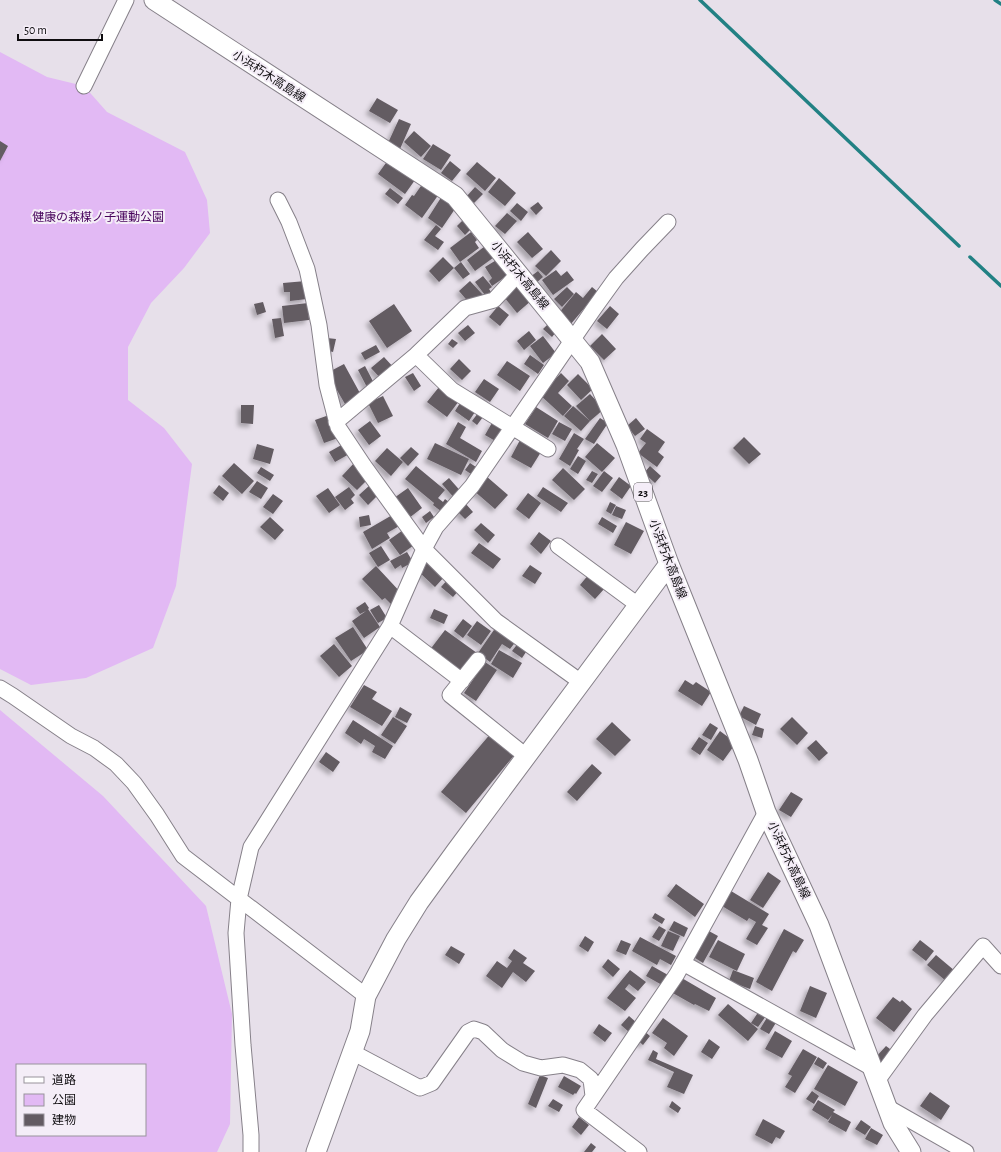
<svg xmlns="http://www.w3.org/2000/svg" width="1001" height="1152" viewBox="0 0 1001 1152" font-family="'Alegreya Sans','Noto Sans JP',sans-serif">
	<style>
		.green { fill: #e2b9f4; fill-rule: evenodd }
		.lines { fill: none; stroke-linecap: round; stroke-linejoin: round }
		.stream { stroke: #228184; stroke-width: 3.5 }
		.building { fill: #635b62; filter: url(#shadow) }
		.minor-casing { stroke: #868089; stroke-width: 17 }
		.major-casing { stroke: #868089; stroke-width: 21 }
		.minor { stroke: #fff; stroke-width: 15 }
		.major { stroke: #fff; stroke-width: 19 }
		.labels { text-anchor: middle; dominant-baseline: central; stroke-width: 4; stroke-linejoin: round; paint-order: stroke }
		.shield { fill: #f4edf7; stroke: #545055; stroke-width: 1 }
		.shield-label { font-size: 11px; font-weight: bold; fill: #0f0d10 }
		.street-label { font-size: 12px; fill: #0f0d10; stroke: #f4edf7 }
		.park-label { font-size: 12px; fill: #46035b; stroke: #f4edf7 }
	</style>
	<defs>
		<filter id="shadow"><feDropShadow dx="-3.5" dy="3.5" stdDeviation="2" flood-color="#0004"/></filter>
	</defs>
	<rect width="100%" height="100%" fill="#e7e0ea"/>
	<path class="green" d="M0,52L47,77L84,86L107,112L185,152L207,200L210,233L184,268L151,303L128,347V400L164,428L192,464L176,586L153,648L86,678L31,685L0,669Z
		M0,710L103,796L206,906L232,1014L230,1124L217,1152H0ZM17,1065H145V1135H17Z"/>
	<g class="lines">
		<path class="stream" d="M700,0L959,246
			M995,0L1001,4
			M970,257L1001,286"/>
	</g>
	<path class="building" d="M377,98L398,110L390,123L369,111Z
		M399,119L411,124L400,149L388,143Z
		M414,131L431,146L421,157L404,142Z
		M0,141L8,146L0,161Z
		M433,144L451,155L441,170L423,159Z
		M388,160L415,180L405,194L378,174Z
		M450,161L461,170L452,181L441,173Z
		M477,162L496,178L485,191L466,174Z
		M499,178L516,193L505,206L488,192Z
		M423,183L439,194L422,218L405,205L412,195L414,196Z
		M475,187L483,194L474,203L467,196Z
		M390,188L403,198L398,204L385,194Z
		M442,196L457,206L442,228L428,218Z
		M538,202L543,208L536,215L530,208Z
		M517,203L528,212L521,221L510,211Z
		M507,213L517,221L505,234L495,226Z
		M465,218L473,227L465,235L457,226Z
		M436,225L441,229L435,236L444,242L438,250L424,240Z
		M471,232L477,240L475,242L479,248L460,262L450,248Z
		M528,232L543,249L532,258L517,242Z
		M489,243L497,255L475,271L467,260Z
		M551,250L561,261L546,276L535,266Z
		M443,257L454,268L439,282L429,271Z
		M498,259L508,275L492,286L489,281L492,278L485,267Z
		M461,262L470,274L463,279L454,268Z
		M556,270L561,276L567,271L574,280L553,295L542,280Z
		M538,271L543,277L535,284L530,277Z
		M483,276L492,287L489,289L493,295L488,299L475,282Z
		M306,281L307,299L290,301V292H284L283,283Z
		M470,281L483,295L471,305L459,291Z
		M518,284L532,300L517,313L504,297Z
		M567,287L574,294L562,307L554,299Z
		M592,287L598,292L570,325L558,314L576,292L583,298Z
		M263,302L266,312L257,315L254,304Z
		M308,303L309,320L284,323L282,306Z
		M394,304L412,331L387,348L369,321Z
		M498,306L509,315L500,326L489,317Z
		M610,306L619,314L607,329L597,321Z
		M281,318L284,336L275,338L272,319Z
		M548,324L556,332L552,337L543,329Z
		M468,325L475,333L465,341L458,333Z
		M529,331L536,340L524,350L517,341Z
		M602,334L616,349L604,360L590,346Z
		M543,336L556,353L543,363L530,346Z
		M327,338L336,339L333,352L325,350Z
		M452,339L458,343L453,348L448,344Z
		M376,345L380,352L365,360L361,353Z
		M530,355L544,365L538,374L524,364Z
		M384,357L395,369L382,380L371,368Z
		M459,359L471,371L462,380L450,369Z
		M507,361L530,376L520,391L497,375Z
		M344,364L361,395L345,404L327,373Z
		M365,366L376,387L369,391L358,370Z
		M413,373L421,386L414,391L405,377Z
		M561,373L569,381L558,393L572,406L563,416L540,395Z
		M578,374L593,389L581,400L567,385Z
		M484,379L499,389L490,402L475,392Z
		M439,387L459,401L447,417L427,402Z
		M590,394L604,409L590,421L581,431L564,416L573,406L590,421L576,406Z
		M383,396L393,416L378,423L368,403Z
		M460,403L475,412L469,421L455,411Z
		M241,405H254L253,424L241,423Z
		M536,407L558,421L548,438L525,424Z
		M478,413L483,417L477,425L472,421Z
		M332,414L341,437L324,443L315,420Z
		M600,418L608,423L594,444L585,439Z
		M636,418L645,429L635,436L627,426Z
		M370,421L381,436L369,445L358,430Z
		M493,421L505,429L497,442L485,435Z
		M458,422L466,427L460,438L482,451L476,462L446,444Z
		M559,422L572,429L565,441L552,434Z
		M647,429L665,442L658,452L664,457L657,467L638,453L646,443L640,439Z
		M574,433L584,439L577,449L579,450L570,466L559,459Z
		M744,437L761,454L749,464L733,448Z
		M520,440L541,452L531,468L511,457Z
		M345,443L351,453L335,462L329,452Z
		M435,443L469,459L461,475L427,459Z
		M597,443L615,458L602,472L585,457Z
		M257,444L274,449L270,464L253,459Z
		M411,447L419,454L408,466L400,458Z
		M387,448L403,462L391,476L375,461Z
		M578,456L586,461L578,474L570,469Z
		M355,462L370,477L357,490L342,476Z
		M234,463L254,481L242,494L222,476Z
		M470,463L479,469L474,476L465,470Z
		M416,466L445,490L438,498L443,502L445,499L449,502L442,512L433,505L434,503L405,479Z
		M650,466L661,476L655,483L644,473Z
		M261,467L274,475L270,481L257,473Z
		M563,468L585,489L574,500L552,480Z
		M592,471L598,474L592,483L586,480Z
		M604,471L613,478L602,492L593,486Z
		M486,476L508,495L495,509L473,490Z
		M619,477L631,486L622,499L610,490Z
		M449,478L463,494L456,500L442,484Z
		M257,481L268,488L261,499L249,492Z
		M219,485L229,493L223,501L213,493Z
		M370,485L379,494L368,505L359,495Z
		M349,487L355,495L351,499L354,503L345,510L335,497Z
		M543,487L568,503L561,512L537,496Z
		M328,488L340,505L329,513L316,496Z
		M408,488L422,508L409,518L394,498Z
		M528,493L541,503L529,519L516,509Z
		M273,494L283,501L273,514L263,507Z
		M610,502L616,505L611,514L606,511Z
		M465,503L473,512L465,519L457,511Z
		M616,506L626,510L622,519L612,515Z
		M430,511L434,517L426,523L422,517Z
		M394,514L401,525L387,533L390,538L372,549L363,532Z
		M369,515L371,525L360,527L359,517Z
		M270,517L284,530L275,540L260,527Z
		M602,517L617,526L613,533L598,524Z
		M626,522L644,531L631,554L614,545Z
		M481,523L495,535L488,543L474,530Z
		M406,528L417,543L400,555L389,540Z
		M539,532L551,541L541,554L530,544Z
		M479,543L501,559L493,569L471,553Z
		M381,546L390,560L378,567L369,553Z
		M407,552L413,562L402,568L401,565L395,569L390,561Z
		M429,561L445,576L435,587L419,572Z
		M530,565L542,573L535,584L522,576Z
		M376,566L403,595L392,605L385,598L382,600L362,579Z
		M589,574L605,588L595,599L580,585Z
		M448,579L460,589L453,597L441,587Z
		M365,602L369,608L368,609L380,627L364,638L352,621L366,611L360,614L356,608Z
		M379,605L387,618L378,623L370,610Z
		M434,609L448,615L444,624L430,618Z
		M463,619L472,626L463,638L454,631Z
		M477,621L491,631L481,645L467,635Z
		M353,627L368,650L351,661L335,638Z
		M496,627L517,640L510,649L502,644L490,662L478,653Z
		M445,630L477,653L461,674L429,651Z
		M519,642L528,649L522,658L512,651Z
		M334,644L352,666L339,677L320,656Z
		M499,650L522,663L513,678L491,664Z
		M485,662L497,670L476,701L464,693Z
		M685,680L693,685L696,682L711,692L702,706L678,691Z
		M364,685L377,692L372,699L392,711L382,726L350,707Z
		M744,706L761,714L756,725L739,716Z
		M400,707L412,714L407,723L395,717Z
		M393,717L407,726L395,744L381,735Z
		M792,717L808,733L797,745L780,729Z
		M353,720L393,746L385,759L372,752L375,746L364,739L361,744L345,733Z
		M612,722L631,740L615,756L596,739Z
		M710,723L718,728L711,740L702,735Z
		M755,726L764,729L762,738L752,735Z
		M720,731L736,743L723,761L707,750Z
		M492,732L516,753L466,813L441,792Z
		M699,737L708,743L700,755L691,749Z
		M816,740L828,753L819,761L807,748Z
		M326,752L340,762L333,772L319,762Z
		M592,764L602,773L577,801L567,792Z
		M791,792L803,799L791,817L779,810Z
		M768,872L781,881L763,908L750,900Z
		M676,884L704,904L695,917L667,896Z
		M731,891L769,914L762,925L768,928L757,945L746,939L756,922L749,918L747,921L722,906Z
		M655,913L665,919L662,924L652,918Z
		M674,921L688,928L684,937L669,930Z
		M659,926L666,930L659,941L652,937Z
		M784,929L804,940L796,953L793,951L772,991L756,982Z
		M707,930L718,936L703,963L692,956Z
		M668,931L680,936L673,951L661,946Z
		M585,936L594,942L588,952L579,946Z
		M640,937L676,956L671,965L660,959L657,965L632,951Z
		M621,940L631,944L626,955L616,951Z
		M718,940L745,954L737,971L709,957Z
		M920,940L934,951L926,961L912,950Z
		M451,946L465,954L459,964L445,955Z
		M514,949L527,958L523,963L535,971L526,982L513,972L502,988L486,976L497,961L507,968L512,961L508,958Z
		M936,955L955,971L946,981L927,965Z
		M608,959L620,969L613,977L602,967Z
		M652,966L668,975L662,985L646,976Z
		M630,970L646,982L638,991L629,984L625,989L636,998L625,1011L607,998Z
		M733,970L754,978L750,989L729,981Z
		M680,977L716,998L709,1011L695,1004L694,1005L671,992Z
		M810,986L827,993L816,1018L800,1011Z
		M893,997L900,1002L902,1000L912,1009L894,1032L876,1018Z
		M728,1004L758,1029L748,1041L718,1015Z
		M759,1011L766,1016L758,1027L751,1023Z
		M629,1016L637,1023L629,1032L621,1025Z
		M768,1016L777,1021L769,1034L760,1029Z
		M663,1018L688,1036L674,1056L664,1048L667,1043L652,1033Z
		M599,1024L612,1033L605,1042L593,1033Z
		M643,1030L650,1036L643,1045L635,1038Z
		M775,1031L792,1041L782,1058L765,1049Z
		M709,1039L720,1047L712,1059L701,1052Z
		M886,1046L894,1052L883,1065L875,1058Z
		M803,1049L817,1057L795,1093L785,1087L792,1076L788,1074Z
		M653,1050L658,1053L656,1059L693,1075L684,1094L667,1087L674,1072L648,1060Z
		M818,1057L827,1063L823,1069L814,1064Z
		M828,1065L858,1082L845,1106L814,1089Z
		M540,1075L548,1078L536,1108L528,1104Z
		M564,1076L581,1086L576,1094L575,1093L573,1095L558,1087Z
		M812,1091L819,1096L814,1104L806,1099Z
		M930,1092L950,1106L941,1120L920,1106Z
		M553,1099L563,1105L559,1112L548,1106Z
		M818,1100L835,1110L833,1112L851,1122L846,1132L828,1122L832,1115L828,1120L812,1110Z
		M672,1101L681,1108L678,1113L669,1107Z
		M579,1117L589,1125L581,1135L572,1127Z
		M763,1119L785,1131L780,1139L776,1137L772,1144L755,1135Z
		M861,1120L871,1127L865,1135L855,1129Z
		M871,1128L883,1135L877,1145L865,1139Z
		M591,1143L596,1147L592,1152H584Z"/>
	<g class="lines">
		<g class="minor-casing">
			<path id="minor" d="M84,86L126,0
				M278,200L289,222L307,269L319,325L327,385L338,427L364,466L424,549L496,621L581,682
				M416,355L452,390L548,449
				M336,422L416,355L465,308L494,300L518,274
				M558,546L638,605
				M390,626L462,681
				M478,660L450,695L526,756
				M0,688L13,696L71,736L94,748L116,764L134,783L157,815L183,856L366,996
				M683,963L872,1068
				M352,1052L420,1088L432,1083L468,1032L474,1029L483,1032L502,1050L523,1063L541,1068L563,1065L580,1070L591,1079L593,1096
				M877,1081L925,1015L983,946L1001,966
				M887,1107L966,1152
				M251,1152V1135L243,1045L236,933L239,899L251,847L390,626L424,549L436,527L472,486L593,310L616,278L642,249L668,222
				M639,1152L584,1110L677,974L766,812"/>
		</g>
		<g class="major-casing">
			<path id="major" d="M154,0L455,196L590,362L626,445L669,564L748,760L766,812L819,925L893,1123L911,1152
				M316,1152L360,1031L366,996L396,939L419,902L456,851L669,564"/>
		</g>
		<use href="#minor" class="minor"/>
		<use href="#major" class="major"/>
	</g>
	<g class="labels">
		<rect class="shield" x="634" y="483" width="18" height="18" rx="3"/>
		<g class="shield-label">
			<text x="643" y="492">23</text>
		</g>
		<g class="street-label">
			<text transform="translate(269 76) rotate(33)">小浜朽木高島線</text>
			<text transform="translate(520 275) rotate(51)">小浜朽木高島線</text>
			<text transform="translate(668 559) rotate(69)">小浜朽木高島線</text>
			<text transform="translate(789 860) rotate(65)">小浜朽木高島線</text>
		</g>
		<g class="park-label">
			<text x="98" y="217">健康の森楳ノ子運動公園</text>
		</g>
	</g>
	<rect x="16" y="1064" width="130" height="72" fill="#f4edf7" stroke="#98939b"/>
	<rect x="24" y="1077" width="20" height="6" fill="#ffffff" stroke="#98939b"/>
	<text x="52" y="1084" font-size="12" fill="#0f0d10">道路</text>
	<rect x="24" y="1094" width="20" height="12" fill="#e2b9f4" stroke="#98939b"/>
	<text x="52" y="1104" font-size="12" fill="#0f0d10">公園</text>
	<rect x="24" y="1114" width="20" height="12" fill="#635b62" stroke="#98939b"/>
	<text x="52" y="1124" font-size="12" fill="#0f0d10">建物</text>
	<path d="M18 34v6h84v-6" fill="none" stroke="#0f0d10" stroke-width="2"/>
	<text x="24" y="34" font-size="12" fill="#0f0d10" stroke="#f4edf7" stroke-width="3" paint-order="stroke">50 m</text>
</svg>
